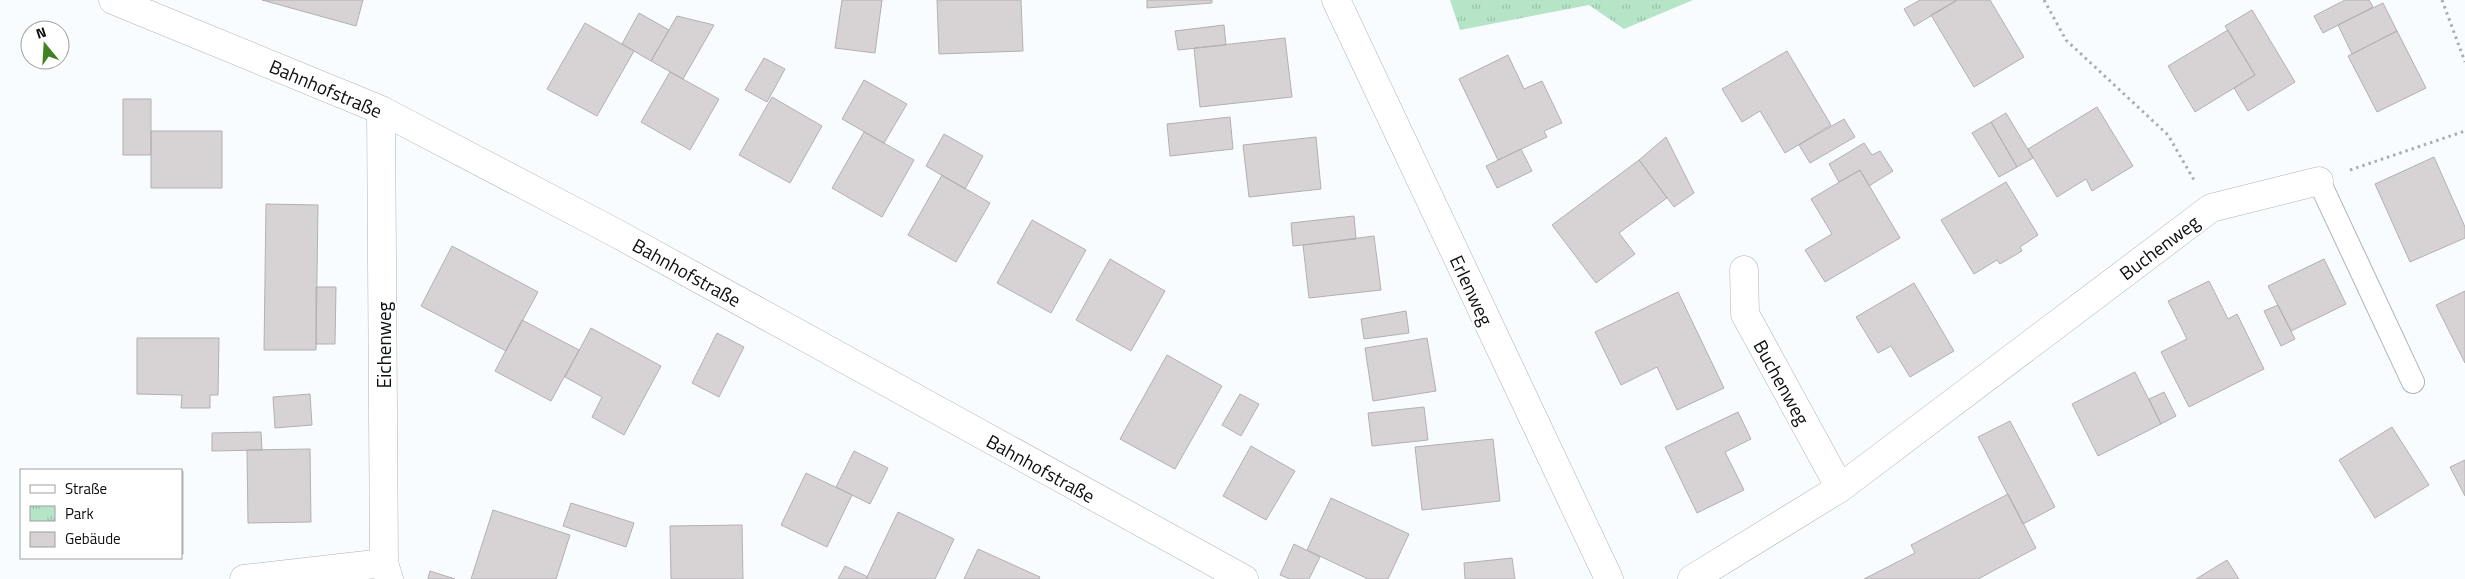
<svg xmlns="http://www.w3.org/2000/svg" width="2465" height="579" viewBox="0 0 2465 579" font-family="'Titillium Web',sans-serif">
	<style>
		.park { fill: url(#park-tufts) }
		.building { fill: #d7d3d5; stroke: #b3afb2 }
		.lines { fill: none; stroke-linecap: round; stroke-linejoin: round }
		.lane-casing { stroke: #afb3b5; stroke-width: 24 }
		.street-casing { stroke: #afb3b5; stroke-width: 29 }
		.path { stroke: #aaadb0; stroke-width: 3; stroke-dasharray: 2.5 4; stroke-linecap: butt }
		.lane { stroke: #fff; stroke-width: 22 }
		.street { stroke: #fff; stroke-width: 28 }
		.labels { text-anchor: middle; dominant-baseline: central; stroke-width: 4.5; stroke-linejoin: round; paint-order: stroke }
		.street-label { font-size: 19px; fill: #0d0e0f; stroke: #fff }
	</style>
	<defs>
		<pattern id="park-tufts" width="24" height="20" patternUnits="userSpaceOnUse" patternTransform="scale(1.25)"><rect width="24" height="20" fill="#b5e5c6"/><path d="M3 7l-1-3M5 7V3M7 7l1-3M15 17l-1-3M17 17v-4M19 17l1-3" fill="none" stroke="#9ac3a9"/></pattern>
	</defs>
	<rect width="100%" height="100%" fill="#f8fcff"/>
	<path class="park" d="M1450,0H1693L1624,29L1589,5L1460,30Z"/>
	<path class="building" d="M262,0H363L356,26Z
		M842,0H882L875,53L835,48Z
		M937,0H1021L1023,51L939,54Z
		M1147,0H1212V3L1147,8Z
		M1920,0H1956V1L1914,26L1904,9Z
		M1990,0L2024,57L1974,87L1931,15L1957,0Z
		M2345,0H2369L2373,7L2323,33L2314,16Z
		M2383,3L2397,31L2352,54L2338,25Z
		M2252,10L2295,82L2248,111L2234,88L2255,75L2225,26Z
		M639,13L669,30L651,61L622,44Z
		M677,16L714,25L683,79L651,61Z
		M585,23L634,51L597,116L547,89Z
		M1224,25L1226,45L1178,50L1175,31Z
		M2228,30L2255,75L2195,112L2168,66Z
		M2397,31L2426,88L2377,112L2348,56Z
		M1285,38L1292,97L1200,107L1194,48Z
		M1787,51L1831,125L1785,153L1760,111L1742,122L1722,89Z
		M1508,55L1524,89L1542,81L1562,123L1544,131L1547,137L1498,160L1459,79Z
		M764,58L785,69L767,102L745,90Z
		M670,72L719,99L690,150L641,122Z
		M864,80L907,104L884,143L842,119Z
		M772,97L822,126L790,183L739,155Z
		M123,99H151V155H123Z
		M2097,107L2133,166L2092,191L2086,179L2057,197L2028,149Z
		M2006,113L2033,158L2017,167L1991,122Z
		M1230,117L1233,149L1170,156L1167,124Z
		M1844,119L1855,137L1810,163L1799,145Z
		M1991,122L2017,167L1999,177L1972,133Z
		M151,131H222V188H151Z
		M864,132L914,160L882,217L832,188Z
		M944,134L983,156L965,189L926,166Z
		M1316,137L1321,189L1249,197L1243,145Z
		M1666,137L1694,193L1674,207L1639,160Z
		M1864,143L1872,155L1880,151L1893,171L1869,186L1860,170L1839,182L1829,164Z
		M1521,149L1532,171L1497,188L1486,166Z
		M2434,157L2465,227V238L2410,262L2375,184Z
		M1639,160L1667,198L1619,233L1635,254L1596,283L1552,225Z
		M1860,170L1900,238L1825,282L1805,250L1832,234L1811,199Z
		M942,175L990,203L956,262L908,235Z
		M2006,182L2038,235L2020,247L2022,251L2000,264L1997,260L1974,274L1941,220Z
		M266,204L318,205L316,350H264Z
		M1354,216L1356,239L1293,246L1291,223Z
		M1032,220L1086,250L1051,313L997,283Z
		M1374,236L1381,290L1309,298L1303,245Z
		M452,246L538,292L506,351L421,306Z
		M1110,259L1165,291L1131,351L1076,320Z
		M2324,259L2346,304L2291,331L2268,286Z
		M2209,281L2228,319L2237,314L2264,369L2189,407L2161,352L2187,339L2168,301Z
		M1914,283L1954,351L1910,377L1891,346L1878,353L1856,317Z
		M316,287H336L335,344H316Z
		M2465,291V363L2436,305Z
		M1678,292L1724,388L1677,410L1657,367L1621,385L1595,332Z
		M2278,305L2295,339L2281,346L2264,311Z
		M1406,311L1409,333L1364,339L1361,319Z
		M522,320L579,350L551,401L495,371Z
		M591,328L661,366L624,435L592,417L602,397L565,377Z
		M717,333L744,347L719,397L692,383Z
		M137,338H219L218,395H210V408H181L182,395L137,394Z
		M1427,338L1436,391L1373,401L1365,348Z
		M1167,355L1222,386L1175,469L1120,439Z
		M2135,372L2161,424L2098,456L2072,404Z
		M2164,392L2176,416L2161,424L2149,399Z
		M310,394L312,425L275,428L273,397Z
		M1240,394L1259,404L1241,436L1222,425Z
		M1424,407L1428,440L1372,446L1368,413Z
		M1738,412L1751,439L1725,452L1744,490L1697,513L1665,447Z
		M2010,421L2055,507L2023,524L1978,437Z
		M2392,427L2429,485L2375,518L2339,460Z
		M261,432L262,450L212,451V433Z
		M1493,439L1500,501L1422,510L1415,447Z
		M1251,446L1295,471L1266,520L1223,496Z
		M310,449L311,522L248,523L247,450Z
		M854,451L888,468L870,504L836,487Z
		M2465,460V496L2450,467Z
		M181,471H183V513H181Z
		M806,473L852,495L827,547L781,525Z
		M2008,494L2036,548L1978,579H1864L1915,553L1911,545Z
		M1331,498L1409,534L1388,579H1368L1307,550Z
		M571,503L634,523L626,547L563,526Z
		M493,510L570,535L556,579H471Z
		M898,512L954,539L935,579H866Z
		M181,513H183V554L181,555Z
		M742,525L743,579H671L670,526Z
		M1294,544L1320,557L1309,579H1290L1280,575Z
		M978,549L1040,577L1039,579H964Z
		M1512,558L1515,579H1465L1464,563Z
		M2227,560L2239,579H2196Z
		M845,566L868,577L866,579H838Z
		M430,571L455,579H428Z"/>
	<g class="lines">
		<g class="lane-casing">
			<path id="lane" d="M2319,181L2413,382"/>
		</g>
		<g class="street-casing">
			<path id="street" d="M113,0L381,110L614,232L1244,579
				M1336,0L1609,579
				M381,110L384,563L389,579
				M1744,270L1745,314L1840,488
				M244,579L384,563
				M1692,579L1840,488L2211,208L2319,181"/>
		</g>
		<path class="path" d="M2044,0L2066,40L2168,135L2194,180
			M2442,0L2465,62
			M2350,170L2465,131"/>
		<use href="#lane" class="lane"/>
		<use href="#street" class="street"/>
	</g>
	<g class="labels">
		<g class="street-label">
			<text transform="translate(326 88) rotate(23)">Bahnhofstraße</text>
			<text transform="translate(2159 247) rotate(-37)">Buchenweg</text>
			<text transform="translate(687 272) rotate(29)">Bahnhofstraße</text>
			<text transform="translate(1472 290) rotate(65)">Erlenweg</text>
			<text transform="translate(383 345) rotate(-90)">Eichenweg</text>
			<text transform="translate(1782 382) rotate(61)">Buchenweg</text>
			<text transform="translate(1041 468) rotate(29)">Bahnhofstraße</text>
		</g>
	</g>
	<rect x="20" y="469" width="162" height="90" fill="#ffffff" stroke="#9e9f9f"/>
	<rect x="30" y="485" width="25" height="8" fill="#ffffff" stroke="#9e9f9f"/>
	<text x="65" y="494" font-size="15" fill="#0d0e0f">Straße</text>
	<rect x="30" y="506" width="25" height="15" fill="url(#park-tufts)" stroke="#9e9f9f"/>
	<text x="65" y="519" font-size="15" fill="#0d0e0f">Park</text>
	<rect x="30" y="532" width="25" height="15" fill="#d7d3d5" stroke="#9e9f9f"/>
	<text x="65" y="544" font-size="15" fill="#0d0e0f">Gebäude</text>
	<g transform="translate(45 45) rotate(342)"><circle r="24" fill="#ffffff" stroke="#9e9f9f"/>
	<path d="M0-4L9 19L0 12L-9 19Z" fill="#418222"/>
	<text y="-8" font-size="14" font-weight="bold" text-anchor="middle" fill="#0d0e0f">N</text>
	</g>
</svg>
